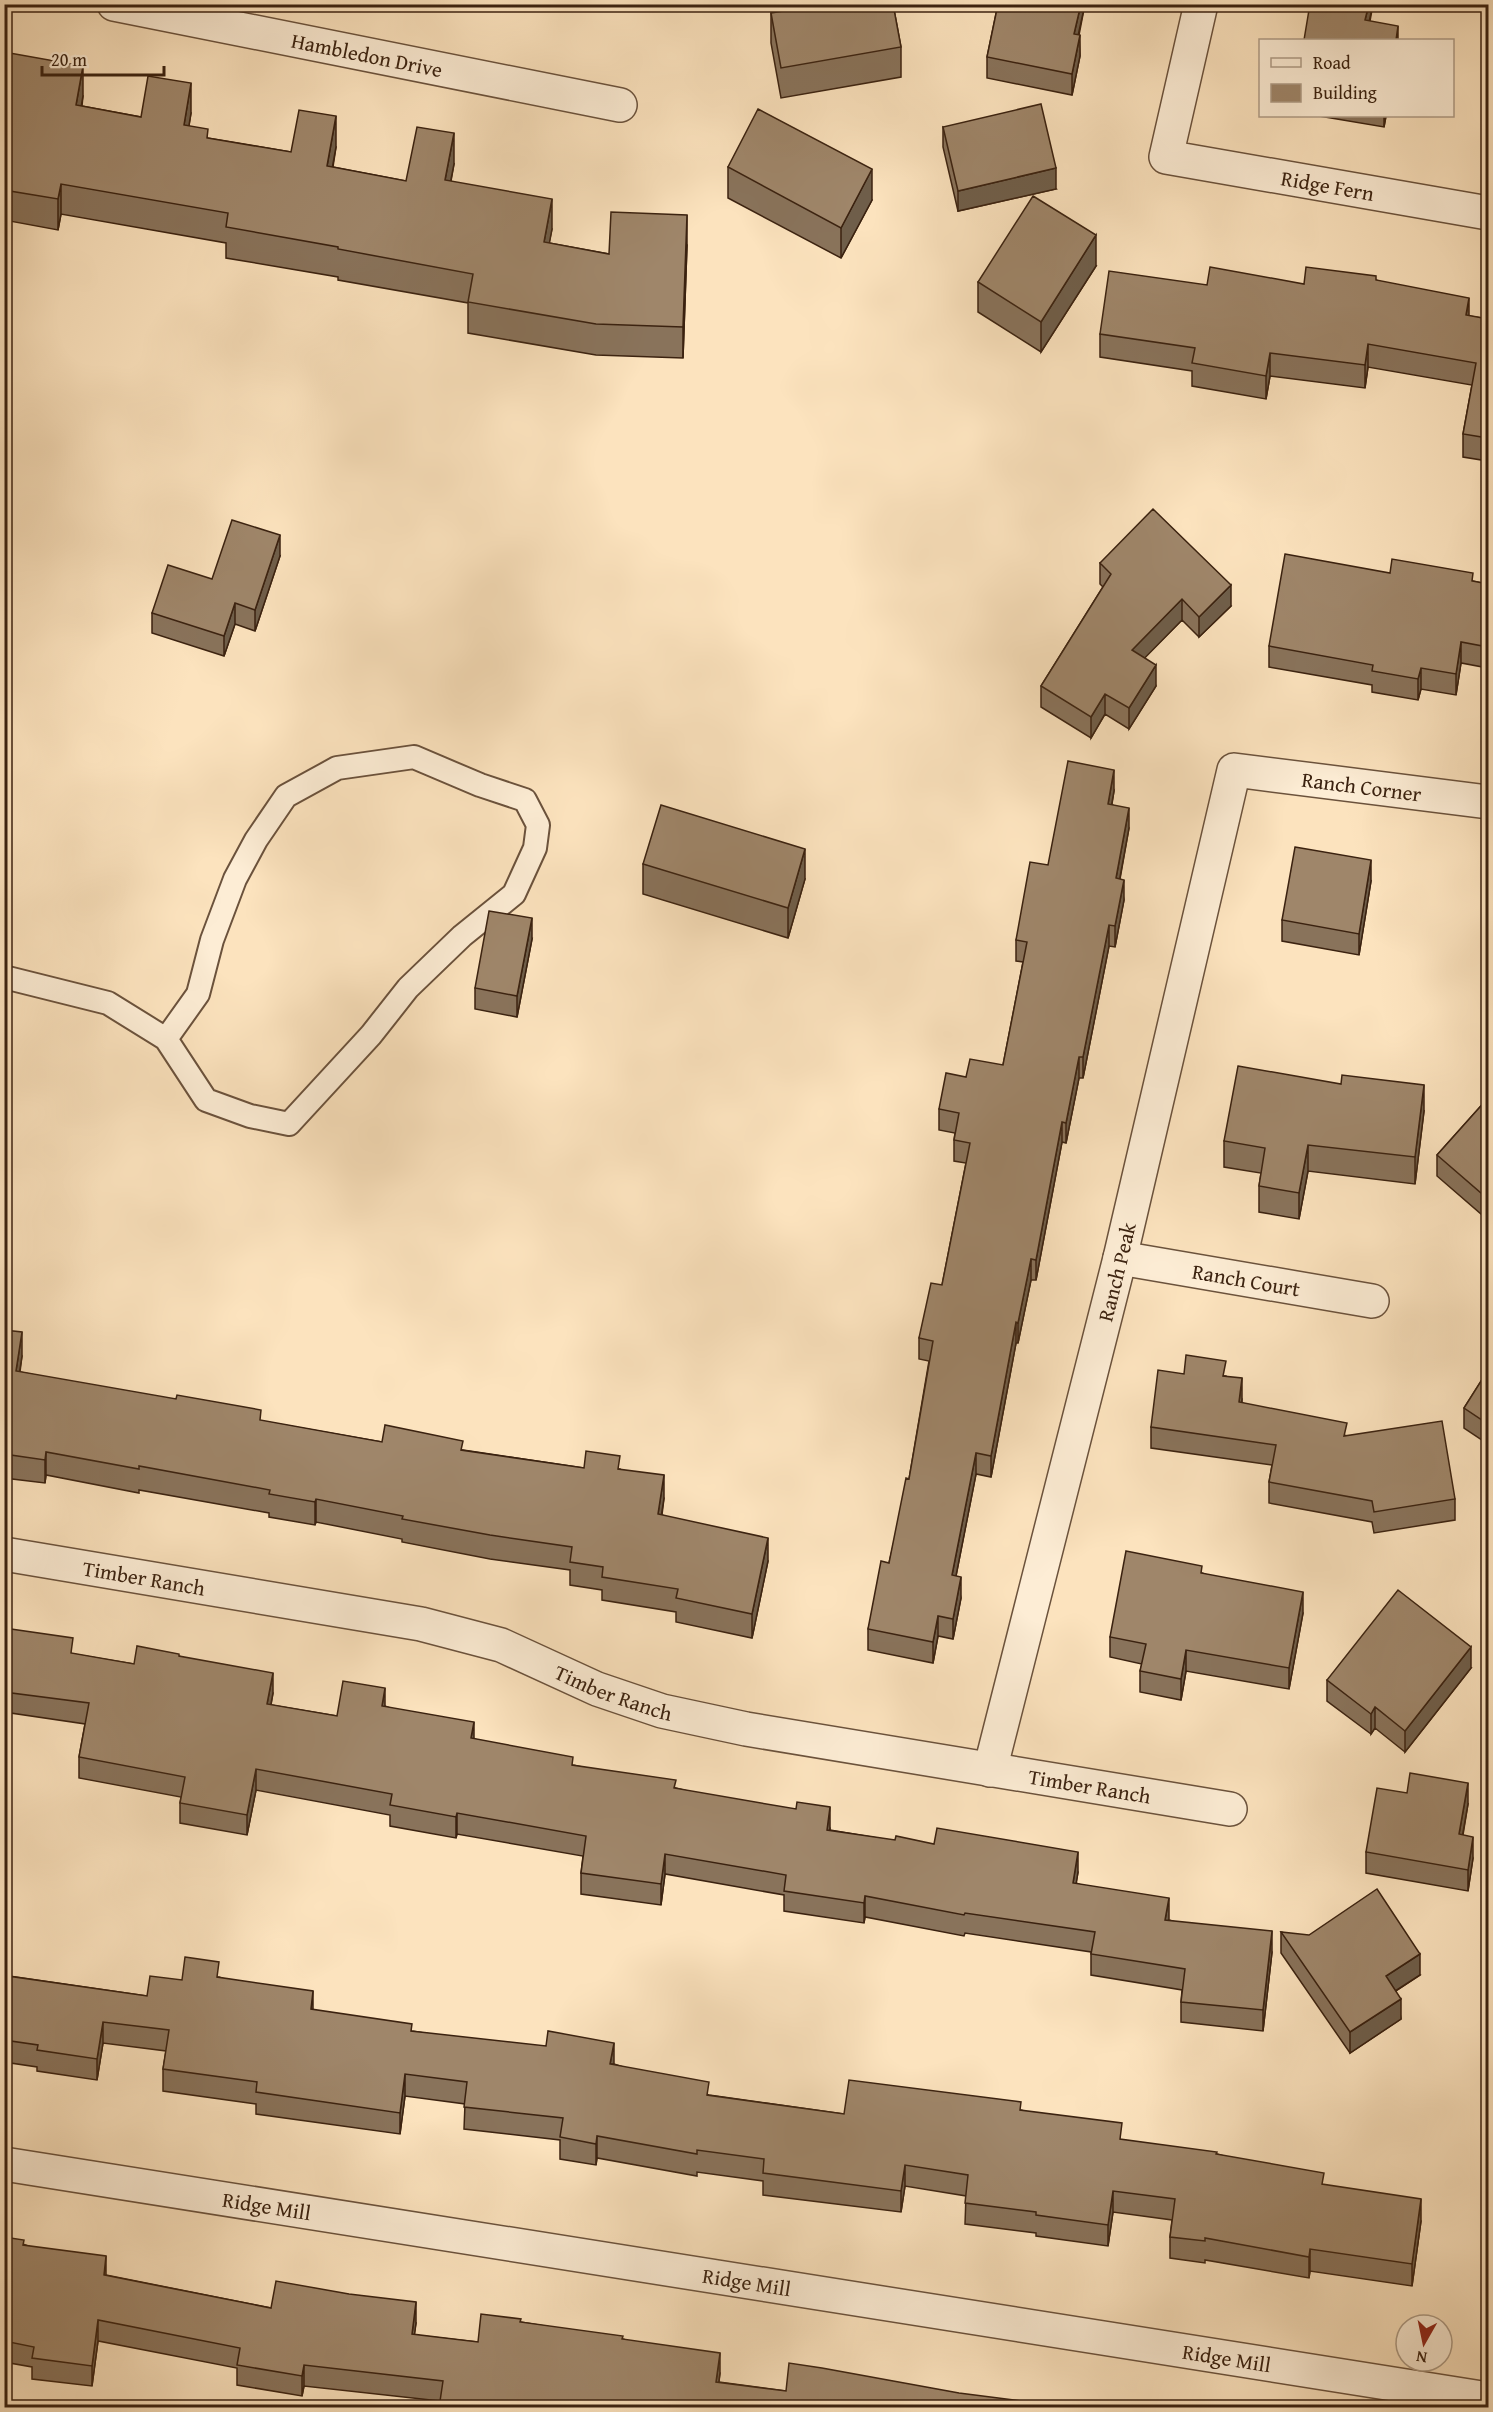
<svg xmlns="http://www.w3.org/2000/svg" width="1493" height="2412" viewBox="0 0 1493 2412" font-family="'Gentium Book Plus',serif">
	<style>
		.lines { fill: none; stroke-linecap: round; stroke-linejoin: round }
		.lane-casing { stroke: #6b523c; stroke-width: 26 }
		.street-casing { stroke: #6b523c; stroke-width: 36 }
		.lane { stroke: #fdedd5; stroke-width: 22 }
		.street { stroke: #fdedd5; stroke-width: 33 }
		.wall { fill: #89735b; stroke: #3b2210; stroke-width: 1.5 }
		.shaded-wall { fill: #6f5e4a; stroke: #3b2210; stroke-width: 1.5 }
		.building { fill: #9f866a; stroke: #3b2210; stroke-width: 1.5 }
		.labels { text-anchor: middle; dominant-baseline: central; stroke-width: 6; stroke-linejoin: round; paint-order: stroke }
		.street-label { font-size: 21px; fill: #3b2210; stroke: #fdedd5 }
	</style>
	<rect width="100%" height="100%" fill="#fce3be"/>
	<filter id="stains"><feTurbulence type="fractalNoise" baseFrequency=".00333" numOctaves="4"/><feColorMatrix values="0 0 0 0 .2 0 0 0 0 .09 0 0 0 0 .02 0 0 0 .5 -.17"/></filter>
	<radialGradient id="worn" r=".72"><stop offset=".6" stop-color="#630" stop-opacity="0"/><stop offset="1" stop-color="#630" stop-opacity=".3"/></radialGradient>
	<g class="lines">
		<g class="lane-casing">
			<path id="lane" d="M4,977L108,1003L166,1039L206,1100L250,1116L289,1124L371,1035L408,988L462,936L514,894L535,848L538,825L525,800L480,785L414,757L337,768L286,796L256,840L235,879L212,940L198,994L166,1039"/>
		</g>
		<g class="street-casing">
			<g id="street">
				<path id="s1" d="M114,4L620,105"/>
				<path id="s2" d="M1201,4L1166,157L1488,213"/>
				<path id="s3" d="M1120,1258L1372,1301"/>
				<path id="s4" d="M4,1554L421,1624L501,1645L597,1689L662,1711L746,1729L1230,1809"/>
				<path id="s5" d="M990,1770L1120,1258L1234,770L1488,802"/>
				<path id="s6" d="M4,2164L1488,2399"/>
			</g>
		</g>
		<use href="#lane" class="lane"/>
		<use href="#street" class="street"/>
	</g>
	<path class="wall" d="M803,4H893L901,47V77L781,98L771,43V13L803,8Z
		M998,4H1085L1079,35L1080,56L1072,95L987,78V57Z
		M1302,4H1373L1370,21L1398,40L1309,10L1302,8Z
		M4,52L83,96L82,106L141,117L191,113L189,126L208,138L291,152L336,147L333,167L406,181L454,164L451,181L552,229L549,243L609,254L687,245L683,358L596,355L468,333V303L338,280V277L226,258V243L61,214L58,230L4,220Z
		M1319,116H1386L1384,127Z
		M943,127L1056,189L958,211L943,147Z
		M728,167L872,200L841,258L728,198Z
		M1096,266L1041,352L978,312V282Z
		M1376,280L1469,316L1488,319V461L1463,457V434L1472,385L1368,367L1365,388L1270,376L1266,399L1192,386V371L1100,357V334L1207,285L1304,284Z
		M280,556L255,631L235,624L224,656L152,633V613L212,579Z
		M1100,563L1231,606L1199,637L1182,620L1144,658L1156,686L1129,729L1105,714L1091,738L1041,707V686L1103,587L1100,584Z
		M1390,573L1473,581L1488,584V668L1461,663L1456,695L1421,689L1418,700L1372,692V685L1269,667V646Z
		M1114,791L1112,804L1129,828L1120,879L1124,900L1115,947L1109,946L1083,1078H1079L1066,1143L1062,1142L1036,1280H1031L1018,1343H1016L991,1477L976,1474L956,1576L961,1598L953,1639L938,1636L933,1663L868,1650V1629L889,1563L909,1479L929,1361L919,1359V1338L942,1285L966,1163L954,1161V1140L955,1133L939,1130V1109L966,1077L1003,1065L1023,962L1016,961V940L1048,865Z
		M643,864L805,879L788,938L643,894Z
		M1371,881L1359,955L1282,941V920Z
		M1487,925H1488V961L1487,946Z
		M532,939L517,1017L475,1009V988Z
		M1488,1098V1220L1437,1176V1155Z
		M1424,1111L1415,1184L1308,1171L1299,1219L1259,1212V1186L1261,1173L1224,1167V1141Z
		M4,1330L22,1356L20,1372L261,1421L382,1442L463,1450L584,1468L620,1469L664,1498L662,1515L768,1561L752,1638L676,1622V1612L602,1600V1590L570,1585V1570L490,1559L402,1542V1539L316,1522L315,1525L269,1517V1513L139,1490V1493L46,1475L45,1483L4,1478Z
		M1488,1370V1444L1464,1428V1408Z
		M1184,1374L1226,1376L1242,1399V1403L1347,1436L1455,1499V1520L1374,1533L1372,1522L1269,1503V1482L1272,1465L1151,1448V1427Z
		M1202,1573L1303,1613L1289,1689L1186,1671L1181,1700L1140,1692V1671L1142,1664L1110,1657V1637Z
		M4,1628L73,1654L134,1664L179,1656L273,1693L271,1705L337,1716L385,1706L474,1739L573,1765L676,1788L830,1828V1830L1078,1872L1076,1883L1169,1920L1272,1952L1263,2031L1181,2022V2002L1182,1990L1091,1975V1952L965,1933L964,1936L865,1917L864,1923L784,1911V1895L665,1874L661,1905L581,1894V1873L583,1856L457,1834L456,1838L390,1826V1815L256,1790L247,1835L180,1823V1803L181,1797L79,1778V1757L85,1724L4,1712Z
		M1471,1668L1405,1752L1375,1728L1371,1734L1327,1701V1680Z
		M1468,1804L1463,1835L1473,1858L1468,1891L1366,1873V1852Z
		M1281,1932L1420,1975L1396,1991L1401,2019L1350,2053L1281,1953Z
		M4,1971L9,1976L147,1996L182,1980L219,1977L313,2010L412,2031L614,2064L709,2095L844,2114L1021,2110L1122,2140L1217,2154L1324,2185L1421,2221L1412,2286L1310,2271L1309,2278L1205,2260V2263L1170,2258V2237L1172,2220L1113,2212L1108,2246L1036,2236V2233L965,2224L966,2196L905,2186L901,2212L763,2195V2181L697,2172V2176L597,2158L596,2165L560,2159V2140L464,2129L465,2104L405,2096L400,2134L256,2114V2104L163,2091V2069L166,2051L103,2043L97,2080L37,2071V2067L4,2062Z
		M4,2237L106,2275L271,2308L416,2323L414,2335L478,2342L521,2322L623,2339L720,2373L719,2382L786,2391L1021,2408L440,2401L304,2386L302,2396L237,2385V2368L98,2341L92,2386L32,2379V2367L4,2362Z"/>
	<path class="shaded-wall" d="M1081,4H1085L1074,54V34Z
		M1369,4H1373L1365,40V20Z
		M1398,26V40H1396Z
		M1080,35V56L1072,95V74Z
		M83,66V96L76,136V105Z
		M191,83V113L184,155V125Z
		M336,116V147L327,197V166Z
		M1384,116H1386L1384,127Z
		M454,133V164L445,210V180Z
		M1056,168V189L958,211V191Z
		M872,169V200L841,258V228Z
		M61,184V214L58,230V199Z
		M552,199V229L544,272V242Z
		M687,215V245L683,358V327Z
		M1096,235V266L1041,352V322Z
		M1469,298V321L1466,315Z
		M1368,344V367L1365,388V365Z
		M1270,353V376L1266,399V376Z
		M280,535V556L255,631V610Z
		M1231,585V606L1199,637V617Z
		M1182,599V620L1132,671V650Z
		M235,603V624L224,656V636Z
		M1461,642V663L1456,695V674Z
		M1156,665V686L1129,729V708Z
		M1421,668V689L1418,700V679Z
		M1105,694V714L1091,738V717Z
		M1114,770V791L1108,825V804Z
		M1129,808V828L1116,899V878Z
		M805,849V879L788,938V908Z
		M1371,860V881L1359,955V934Z
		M1124,880V900L1115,947V926Z
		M532,918V939L517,1017V996Z
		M1109,925V946L1083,1078V1057Z
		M1079,1057V1078L1066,1143V1123Z
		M1424,1085V1111L1415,1184V1157Z
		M1062,1122V1142L1036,1280V1260Z
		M1308,1145V1171L1299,1219V1193Z
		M1031,1259V1280L1018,1343V1323Z
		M1016,1322V1343L991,1477V1456Z
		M22,1332V1356L16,1394V1371Z
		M1242,1378V1399L1239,1423V1402Z
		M46,1452V1475L45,1483V1460Z
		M976,1453V1474L952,1596V1575Z
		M664,1475V1498L658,1537V1514Z
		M316,1499V1522L315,1525V1502Z
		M768,1538V1561L752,1638V1614Z
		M961,1577V1598L953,1639V1619Z
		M1303,1592V1613L1289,1689V1668Z
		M938,1616V1636L933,1663V1642Z
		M1471,1647V1668L1405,1752V1731Z
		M1186,1650V1671L1181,1700V1679Z
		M273,1673V1693L267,1725V1704Z
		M385,1688V1709L382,1706Z
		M1375,1707V1728L1371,1734V1714Z
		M474,1722V1743L471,1738Z
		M256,1769V1790L247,1835V1815Z
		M1468,1783V1804L1459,1855V1834Z
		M830,1807V1828L827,1850V1830Z
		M457,1813V1834L456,1838V1817Z
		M1473,1837V1858L1468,1891V1870Z
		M1078,1852V1872L1073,1904V1883Z
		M665,1854V1874L661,1905V1884Z
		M865,1896V1917L864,1923V1903Z
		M1169,1898V1919L1165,1941V1920Z
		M1272,1931V1952L1263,2031V2010Z
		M1420,1954V1975L1386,1997V1976Z
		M313,1991V2013L311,2009Z
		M1401,1999V2019L1350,2053V2032Z
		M103,2022V2043L97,2080V2059Z
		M614,2043V2064H610Z
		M405,2074V2096L400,2134V2113Z
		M597,2136V2158L596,2165V2144Z
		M905,2165V2186L901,2212V2191Z
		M1113,2191V2212L1108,2246V2225Z
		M1421,2199V2221L1412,2286V2264Z
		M1310,2249V2271L1309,2278V2257Z
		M106,2256V2277L104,2275Z
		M416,2302V2323L412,2355V2334Z
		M98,2320V2341L92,2386V2366Z
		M720,2353V2373L716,2402V2382Z
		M304,2365V2386L302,2396V2376Z"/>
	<path class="building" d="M808,4H893L901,47L781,68L771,13L809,7Z
		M998,4H1081L1074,34L1080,35L1072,74L987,57Z
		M1310,4H1369L1365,20L1398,26L1396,40H1304Z
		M4,52L83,66L76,105L141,117L148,76L191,83L184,125L208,129L207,138L291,152L299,110L336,116L327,166L406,181L417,127L454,133L445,180L552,199L544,242L609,254L611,212L687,215L683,327L596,324L468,302L473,274L338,249V247L226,227L228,213L61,184L58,199L4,190Z
		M1041,104L1056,168L958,191L943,127Z
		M758,109L872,169L841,228L728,167Z
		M1033,196L1096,235L1041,322L978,282Z
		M1210,267L1304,284L1306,267L1376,276V280L1469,298L1466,315L1488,319V438L1463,434L1476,363L1368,344L1365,365L1270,353L1266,376L1192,363L1195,348L1100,334L1109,271L1207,285Z
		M1153,509L1231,585L1199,617L1182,599L1132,650L1156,665L1129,708L1105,694L1091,717L1041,686L1111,574L1100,563Z
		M232,520L280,535L255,610L235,603L224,636L152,613L168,565L212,579Z
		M1285,554L1390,573L1392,559L1473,573L1472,581L1488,584V647L1461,642L1456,674L1421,668L1418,679L1372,671L1373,665L1269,646Z
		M1068,761L1114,770L1108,804L1129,808L1116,878L1124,880L1115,926L1109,925L1083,1057H1079L1066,1123L1062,1122L1036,1260L1031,1259L1018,1323L1016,1322L991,1456L976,1453L952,1575L961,1577L953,1619L938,1616L933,1642L868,1629L881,1561L889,1563L906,1478L909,1479L933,1341L919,1338L931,1283L942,1285L970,1143L954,1140L959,1113L939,1109L946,1073L966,1077L970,1059L1003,1065L1027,942L1016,940L1030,862L1048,865Z
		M661,805L805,849L788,908L643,864Z
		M1295,847L1371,860L1359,934L1282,920Z
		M489,911L532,918L517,996L475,988Z
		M1238,1066L1341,1084L1342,1075L1424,1085L1415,1157L1308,1145L1299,1193L1259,1186L1265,1148L1224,1141Z
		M1488,1098V1199L1437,1155Z
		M4,1330L22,1332L16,1371L176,1399L177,1395L261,1410L260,1420L382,1442L385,1425L463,1441L461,1450L584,1468L586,1451L620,1456L618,1469L664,1475L658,1514L768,1538L752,1614L676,1598L678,1589L602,1577L603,1567L570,1562L572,1547L490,1535L402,1519L403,1516L316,1499L315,1502L269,1494L270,1490L139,1466V1469L46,1452L45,1460L4,1454Z
		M1186,1355L1226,1361L1223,1376L1242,1378L1239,1402L1347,1423L1344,1436L1442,1421L1455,1499L1374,1512L1372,1501L1269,1482L1276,1445L1151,1427L1158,1370L1184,1374Z
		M1488,1370V1424L1464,1408Z
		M1126,1551L1202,1566L1201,1573L1303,1592L1289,1668L1186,1650L1181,1679L1140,1671L1146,1644L1110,1637Z
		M1398,1590L1471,1647L1405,1731L1375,1707L1371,1714L1327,1680Z
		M4,1628L73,1638L71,1653L134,1664L137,1646L179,1654V1656L273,1673L267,1704L337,1716L343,1681L385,1688L382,1706L474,1722L471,1738L573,1757L572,1765L676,1780L674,1788L796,1809L797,1802L830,1807L827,1830L895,1840L896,1836L934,1844L937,1828L1078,1852L1073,1883L1169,1898L1165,1920L1272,1931L1263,2010L1181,2002L1185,1969L1091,1954L1095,1932L965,1913L964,1915L865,1896L864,1903L784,1891L786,1875L665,1854L661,1884L581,1873L586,1836L457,1813L456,1817L390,1805L392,1794L256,1769L247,1815L180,1803L185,1777L79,1757L89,1703L4,1692Z
		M1410,1773L1468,1783L1459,1834L1473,1837L1468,1870L1366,1852L1377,1788L1407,1793Z
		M1377,1889L1420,1954L1386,1976L1401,1999L1350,2032L1281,1932L1309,1935Z
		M185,1957L219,1962L217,1977L313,1991L311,2009L412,2024L411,2031L546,2046L548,2031L614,2043L610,2064L709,2082L707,2095L844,2114L849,2080L1021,2102L1020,2110L1122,2123L1120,2139L1217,2152L1216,2154L1324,2173L1322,2184L1421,2199L1412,2264L1310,2249L1309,2257L1205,2238V2241L1170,2237L1175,2199L1113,2191L1108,2225L1036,2215V2212L965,2203L968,2175L905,2165L901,2191L763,2173L764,2159L697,2150V2154L597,2136L596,2144L560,2137L563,2118L464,2107L467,2082L405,2074L400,2113L256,2092L257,2082L163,2069L169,2030L103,2022L97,2059L37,2050L38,2045L4,2040V1971H9L8,1976L147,1996L150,1976L182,1980Z
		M4,2237L24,2240L23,2245L106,2256L104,2275L271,2308L276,2281L349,2294L416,2302L412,2334L478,2342L481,2314L521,2319L520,2322L623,2336L622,2339L720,2353L716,2382L786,2391L789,2363L822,2368L959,2393L1021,2401V2408H439L443,2381L304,2365L302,2376L237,2365L240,2348L98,2320L92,2366L32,2358L34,2347L4,2341Z"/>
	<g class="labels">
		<g class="street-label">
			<text stroke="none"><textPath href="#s1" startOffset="258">Hambledon Drive</textPath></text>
			<text stroke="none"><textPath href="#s2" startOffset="321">Ridge Fern</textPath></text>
			<text stroke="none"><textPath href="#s5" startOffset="1158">Ranch Corner</textPath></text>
			<text stroke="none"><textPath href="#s5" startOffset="514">Ranch Peak</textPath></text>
			<text stroke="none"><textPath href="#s3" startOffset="128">Ranch Court</textPath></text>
			<text stroke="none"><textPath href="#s4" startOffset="142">Timber Ranch</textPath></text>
			<text stroke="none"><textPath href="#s4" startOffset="628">Timber Ranch</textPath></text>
			<text stroke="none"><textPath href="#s4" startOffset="1114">Timber Ranch</textPath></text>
			<text stroke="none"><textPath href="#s6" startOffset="266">Ridge Mill</textPath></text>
			<text stroke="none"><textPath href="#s6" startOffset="752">Ridge Mill</textPath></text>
			<text stroke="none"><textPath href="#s6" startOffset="1238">Ridge Mill</textPath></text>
		</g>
	</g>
	<rect width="1493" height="2412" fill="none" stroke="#fce3be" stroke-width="24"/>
	<rect x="6" y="6" width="1481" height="2400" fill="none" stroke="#3b2210" stroke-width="3"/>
	<rect x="12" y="12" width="1469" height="2388" fill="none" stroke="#3b2210" stroke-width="1.5"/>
	<rect x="1259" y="39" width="195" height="78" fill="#fdedd5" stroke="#af9c86" stroke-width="1.5"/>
	<rect x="1271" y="58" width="30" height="9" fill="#fdedd5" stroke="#af9c86" stroke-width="1.5"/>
	<text x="1313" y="69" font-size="18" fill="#3b2210">Road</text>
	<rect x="1271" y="84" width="30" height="18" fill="#9f866a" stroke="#af9c86" stroke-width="1.5"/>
	<text x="1313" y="99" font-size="18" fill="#3b2210">Building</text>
	<g transform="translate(1424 2343) rotate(189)"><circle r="28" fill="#fdedd5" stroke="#af9c86" stroke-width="1.5"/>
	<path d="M0-4.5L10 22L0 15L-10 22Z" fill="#8f2418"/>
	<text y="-9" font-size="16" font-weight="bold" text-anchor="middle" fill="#3b2210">N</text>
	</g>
	<path d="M42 66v9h122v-9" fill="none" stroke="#3b2210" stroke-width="3"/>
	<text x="51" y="66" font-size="18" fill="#3b2210" stroke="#fdedd5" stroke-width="4.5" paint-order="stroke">20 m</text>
	<rect width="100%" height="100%" filter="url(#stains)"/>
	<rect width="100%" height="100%" fill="url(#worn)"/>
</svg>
